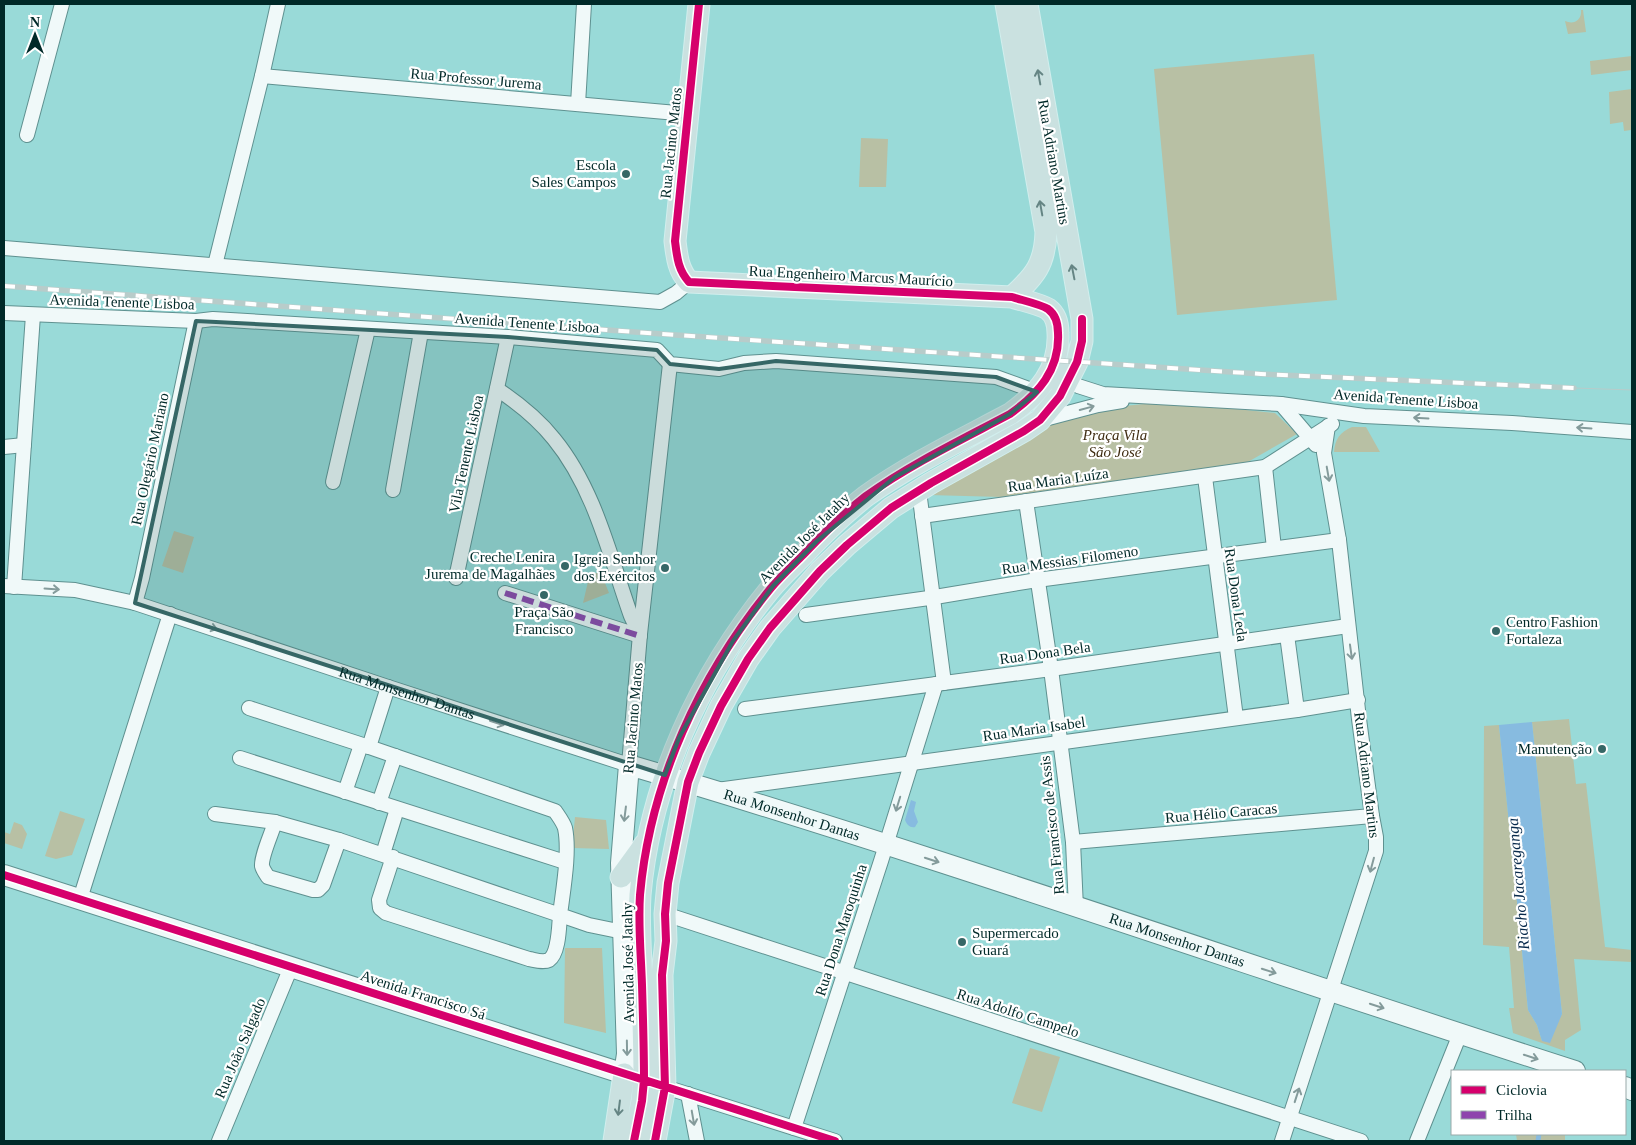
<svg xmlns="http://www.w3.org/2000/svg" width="1636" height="1145" viewBox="0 0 1636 1145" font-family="'Times New Roman',serif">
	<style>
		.green { fill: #b8c0a4 }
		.water { fill: #87bbe0 }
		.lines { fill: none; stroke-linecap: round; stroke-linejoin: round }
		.stream { stroke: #87bbe0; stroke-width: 5 }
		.minor-casing { stroke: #5f9190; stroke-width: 16 }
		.secondary-casing { stroke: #5f9190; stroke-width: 22 }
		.primary-casing { stroke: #d1eeed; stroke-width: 23 }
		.minor { stroke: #f0f9f9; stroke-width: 14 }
		.secondary { stroke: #f0f9f9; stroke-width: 20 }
		.primary { stroke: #cae1e0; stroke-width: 21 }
		.tram { stroke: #b8ccca; stroke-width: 1 }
		.rail-casing { stroke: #b8ccca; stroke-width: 5.5 }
		.rail { stroke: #fff; stroke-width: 4; stroke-dasharray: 11; stroke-linecap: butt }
		.quiet { stroke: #8e44ad; stroke-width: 6; stroke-dasharray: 12 6; stroke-linecap: butt }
		.cycleway-casing { stroke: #fff; stroke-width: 11 }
		.cycleway { stroke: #d6006c; stroke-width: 8 }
		.oneway { stroke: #658584 }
		.oneway2 { stroke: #849b9b }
		.marked { fill: #366766; fill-opacity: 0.2; stroke: #366766; stroke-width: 4; stroke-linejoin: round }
		.poi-dot { fill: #366766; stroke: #fff; stroke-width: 2 }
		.labels { text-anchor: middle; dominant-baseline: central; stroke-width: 4.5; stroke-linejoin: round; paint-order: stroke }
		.street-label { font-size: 15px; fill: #002928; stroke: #fff }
		.poi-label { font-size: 15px; fill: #002928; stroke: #fff; text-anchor: end }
		.park-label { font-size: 15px; font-style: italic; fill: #3f2c12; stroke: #fff }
		.water-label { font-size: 16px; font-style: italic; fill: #082a4c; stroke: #fff }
	</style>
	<rect width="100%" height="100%" fill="#99dad8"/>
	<path class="green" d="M1581,10H1583L1586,32L1568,34L1565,21C1574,25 1582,20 1581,10Z
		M1314,54L1337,300L1177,315L1154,69Z
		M1632,56V70L1591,75L1590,61Z
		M1632,89V139L1631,130L1624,131L1623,122L1610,124L1609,92Z
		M861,138L888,139L886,187H859Z
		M1144,404H1189L1275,413L1297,434L1246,463L1002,497L928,495L1012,449L1059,420L1104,408Z
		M1352,427H1366L1380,452H1334C1335,439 1340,432 1352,427Z
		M174,531L194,537L183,573L162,566Z
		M590,573H601L609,593L583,603Z
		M1569,719L1576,784L1586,783L1605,947L1632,950V962L1574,959L1581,1030L1565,1040V1051L1513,1033L1509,1008H1514L1509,947L1483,945L1484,726L1499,725L1528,1010L1537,1025L1542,1041L1562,1014L1532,722Z
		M60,811L85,819L72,855L56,859L45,856Z
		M575,817L606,820L609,849L572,848Z
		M14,822L22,825L27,834L22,849L4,843V832L10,834Z
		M565,948H602L606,1033L564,1023Z
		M1030,1048L1060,1057L1042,1112L1012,1103Z
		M1516,1134H1565V1141H1517Z"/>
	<path class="water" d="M1532,722L1562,1014L1550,1043L1542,1041L1537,1025L1528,1010L1499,725Z
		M911,800L916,802L914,811L918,822L915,827C910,828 907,825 905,820Z"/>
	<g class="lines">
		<path class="stream" d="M1538,1141L1539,1134"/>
		<g class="minor-casing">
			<g id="minor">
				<path d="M262,76L688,114"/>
				<path d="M578,104L584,4"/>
				<path d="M27,135L62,4"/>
				<path d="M4,248L660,302L676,293L689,282"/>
				<path d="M215,265L262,76L278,4"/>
				<path d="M4,313L196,321L213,319L508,337L657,350L670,364L719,369L744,363L776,361L996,377L1037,392"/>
				<path d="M1069,381L1078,386L1103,394L1281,404L1364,416L1512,423L1632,432"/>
				<path d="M497,389C518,403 538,419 554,439C595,489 610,557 631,616L639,633"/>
				<path d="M1281,404L1316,445"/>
				<path d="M1041,420L1098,405L1122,401"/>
				<path d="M4,447L24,445"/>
				<path d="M1265,467L1274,548"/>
				<path d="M1205,477L1236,718"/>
				<path d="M333,482L368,329"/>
				<path d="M393,490L421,332"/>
				<path d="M919,491L944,683"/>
				<path d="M1026,501L1051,669L1073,842L1076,908"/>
				<path d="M922,516L1265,467L1332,424"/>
				<path d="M456,578L508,337"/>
				<path id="s1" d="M4,586L75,590L135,603L388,687L629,765L640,634L670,364"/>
				<path d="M14,587L33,315"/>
				<path d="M505,593L640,636"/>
				<path d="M135,603L142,578L196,321"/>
				<path d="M806,615L929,598L1037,580L1339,540"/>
				<path d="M1287,635L1297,710"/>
				<path d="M388,687L369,747L555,811C559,817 563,822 565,828C570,852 563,890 560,915L589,925L623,932"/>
				<path d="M249,708L369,747"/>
				<path d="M745,709L1051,669L1348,626"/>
				<path d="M240,758L565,862"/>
				<path d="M717,790L1297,710L1358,700"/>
				<path d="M345,792L361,745"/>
				<path d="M379,803L395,756"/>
				<path d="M215,814L275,822L339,840L560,915C559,926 559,953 549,960C543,963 535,960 529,959L386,913L380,908L379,900L393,857"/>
				<path d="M275,822C272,833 261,856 262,866C263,870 266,874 268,877L313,890H318L323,885L339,840"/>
				<path d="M1073,842L1372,816"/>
				<path d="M383,854L397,809"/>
				<path d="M80,899L170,614"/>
				<path d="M665,914L1361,1141"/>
				<path d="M665,1087L835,1141"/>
				<path d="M688,1094L697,1141"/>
				<path d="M794,1128L881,861L936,684"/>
				<path d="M219,1141L291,967"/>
				<path d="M1282,1141L1376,851V837L1372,816L1359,719L1339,540L1324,453L1328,426"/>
				<path d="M1417,1141L1460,1034"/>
			</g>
		</g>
		<g class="secondary-casing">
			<g id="secondary">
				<path d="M4,875L637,1078"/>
				<path id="s2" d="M624,1074L627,1054L621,863L629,765C947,859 1260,970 1575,1071"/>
				<path d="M1625,1087L1632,1090"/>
			</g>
		</g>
		<g class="primary-casing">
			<path id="primary" d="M1006,4L1046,232C1045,264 1035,276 1012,297
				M621,877L645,844
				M614,1141L624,1074
				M634,1141L642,1101L644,1080C644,1049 643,1017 642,985C641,955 638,925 640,895C650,782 700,675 771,588C781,576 792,566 803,555C822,535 844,513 866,496C911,464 961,440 1010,414C1038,394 1060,370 1058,333C1058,325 1056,315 1048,309C1040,304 1021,300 1012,297L689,282C678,270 677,257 675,241L699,4
				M655,1141L665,1087L662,975L666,941L665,914L668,883L688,782L699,753L721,706L748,659L770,628L820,571L847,545L891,508L931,483L1024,431L1040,420L1060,396L1077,362L1082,341V319L1027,4"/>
		</g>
		<use href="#minor" class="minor"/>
		<use href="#secondary" class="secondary"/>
		<use href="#primary" class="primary"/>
		<path class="tram" d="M1574,388L1632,390"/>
		<g class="rail-casing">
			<path id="rail" d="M4,286L676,335L1261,374L1574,388"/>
		</g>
		<use href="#rail" class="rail"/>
		<path class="quiet" d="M505,593L640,636"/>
		<g class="cycleway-casing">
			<path id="cycleway" d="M4,875L835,1141
				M634,1141L642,1101L644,1080C644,1049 643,1017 642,985C641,955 638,925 640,895C650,782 700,675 771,588C781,576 792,566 803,555C822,535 844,513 866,496C911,464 961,440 1010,414C1038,394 1060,370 1058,333C1058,325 1056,315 1048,309C1040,304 1021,300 1012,297L689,282C678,270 677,257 675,241L699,4
				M655,1141L665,1087L662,975L666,941L665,914L668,883L688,782L699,753L721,706L748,659L770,628L820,571L847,545L891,508L931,483L1024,431L1040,420L1060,396L1077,362L1082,341V319"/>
		</g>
		<use href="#cycleway" class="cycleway"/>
	</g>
	<defs><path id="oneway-shaft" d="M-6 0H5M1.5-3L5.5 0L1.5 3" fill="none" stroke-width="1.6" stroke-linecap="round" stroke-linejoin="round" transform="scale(1.25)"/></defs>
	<g class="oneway">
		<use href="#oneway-shaft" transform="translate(1039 77) rotate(-100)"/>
		<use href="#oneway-shaft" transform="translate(1041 208) rotate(-100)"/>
		<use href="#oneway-shaft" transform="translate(1073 272) rotate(-101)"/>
		<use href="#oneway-shaft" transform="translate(619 1108) rotate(97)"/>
	</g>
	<g class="oneway2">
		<use href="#oneway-shaft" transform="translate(1087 408) rotate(-15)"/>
		<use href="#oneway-shaft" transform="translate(1421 418) rotate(-177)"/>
		<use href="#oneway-shaft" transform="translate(1584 428) rotate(-176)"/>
		<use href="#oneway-shaft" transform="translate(1328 474) rotate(80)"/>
		<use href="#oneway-shaft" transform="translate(52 589) rotate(4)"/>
		<use href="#oneway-shaft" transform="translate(210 627) rotate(18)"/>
		<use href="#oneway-shaft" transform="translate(1351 652) rotate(82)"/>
		<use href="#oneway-shaft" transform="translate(497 723) rotate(18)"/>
		<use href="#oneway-shaft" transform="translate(898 804) rotate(107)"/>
		<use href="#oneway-shaft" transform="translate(625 814) rotate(97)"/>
		<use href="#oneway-shaft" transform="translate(932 860) rotate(18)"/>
		<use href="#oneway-shaft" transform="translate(1372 865) rotate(105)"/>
		<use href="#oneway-shaft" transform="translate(1269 971) rotate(18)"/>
		<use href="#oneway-shaft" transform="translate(1377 1006) rotate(18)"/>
		<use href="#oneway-shaft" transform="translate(627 1048) rotate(89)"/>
		<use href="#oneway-shaft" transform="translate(1531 1057) rotate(18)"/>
		<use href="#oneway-shaft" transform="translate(1297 1095) rotate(-72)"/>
		<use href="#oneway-shaft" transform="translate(693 1118) rotate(80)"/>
	</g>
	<path class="marked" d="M196,321L508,337L657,350L670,364L719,369L776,361L996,377L1037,392L1010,414L895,477L817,541L773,586L733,641L679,738L665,775L135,603Z"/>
	<g class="poi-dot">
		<circle cx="626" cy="174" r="5"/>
		<circle cx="565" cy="566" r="5"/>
		<circle cx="665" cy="568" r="5"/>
		<circle cx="544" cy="595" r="5"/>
		<circle cx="1496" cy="631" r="5"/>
		<circle cx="1602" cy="749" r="5"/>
		<circle cx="962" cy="942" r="5"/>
	</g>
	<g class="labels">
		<g class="street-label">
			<text transform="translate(476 79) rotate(5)">Rua Professor Jurema</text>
			<text transform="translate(671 143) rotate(-84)">Rua Jacinto Matos</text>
			<text transform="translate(1054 162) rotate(80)">Rua Adriano Martins</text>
			<text transform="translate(851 276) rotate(3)">Rua Engenheiro Marcus Maurício</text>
			<text transform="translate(122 302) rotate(2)">Avenida Tenente Lisboa</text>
			<text transform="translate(527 323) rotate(4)">Avenida Tenente Lisboa</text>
			<text transform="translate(1406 399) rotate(4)">Avenida Tenente Lisboa</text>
			<text transform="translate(466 454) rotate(-78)">Vila Tenente Lisboa</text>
			<text transform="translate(150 459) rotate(-78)">Rua Olegário Mariano</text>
			<text transform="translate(1058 480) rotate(-8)">Rua Maria Luíza</text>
			<text transform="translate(804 538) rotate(-45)">Avenida José Jatahy</text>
			<text transform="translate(1070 560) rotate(-8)">Rua Messias Filomeno</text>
			<text transform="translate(1236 595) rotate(82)">Rua Dona Leda</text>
			<text transform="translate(1045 653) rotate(-8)">Rua Dona Bela</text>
			<text stroke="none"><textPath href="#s1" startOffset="419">Rua Monsenhor Dantas</textPath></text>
			<text transform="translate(633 718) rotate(-85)">Rua Jacinto Matos</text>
			<text transform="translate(1034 729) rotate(-8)">Rua Maria Isabel</text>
			<text transform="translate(1367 775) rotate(83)">Rua Adriano Martins</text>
			<text transform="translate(1221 813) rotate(-5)">Rua Hélio Caracas</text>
			<text stroke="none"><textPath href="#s2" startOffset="480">Rua Monsenhor Dantas</textPath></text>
			<text transform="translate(1052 825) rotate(-96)">Rua Francisco de Assis</text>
			<text transform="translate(841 930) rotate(-72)">Rua Dona Maroquinha</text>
			<text stroke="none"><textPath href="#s2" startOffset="885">Rua Monsenhor Dantas</textPath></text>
			<text transform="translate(628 963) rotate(-91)">Avenida José Jatahy</text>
			<text transform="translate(423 995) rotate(18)">Avenida Francisco Sá</text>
			<text transform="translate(1018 1013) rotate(18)">Rua Adolfo Campelo</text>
			<text transform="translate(240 1048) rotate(-67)">Rua João Salgado</text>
		</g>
		<g class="poi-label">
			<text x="616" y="165">Escola<tspan x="616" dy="17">Sales Campos</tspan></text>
			<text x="555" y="557">Creche Lenira<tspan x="555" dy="17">Jurema de Magalhães</tspan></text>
			<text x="655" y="559">Igreja Senhor<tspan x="655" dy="17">dos Exércitos</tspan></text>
			<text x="544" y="612" text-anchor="middle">Praça São<tspan x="544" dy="17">Francisco</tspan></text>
			<text x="1506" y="622" text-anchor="start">Centro Fashion<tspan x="1506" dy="17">Fortaleza</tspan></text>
			<text x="1592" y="749">Manutenção</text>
			<text x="972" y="933" text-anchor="start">Supermercado<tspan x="972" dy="17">Guará</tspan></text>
		</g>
		<g class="park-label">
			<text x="1115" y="435">Praça Vila<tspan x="1115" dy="17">São José</tspan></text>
		</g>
		<g class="water-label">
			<text transform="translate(1518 884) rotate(-95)">Riacho Jacareganga</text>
		</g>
	</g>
	<rect width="1636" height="1145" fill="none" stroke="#002928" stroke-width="10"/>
	<rect x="1451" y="1070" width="175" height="65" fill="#ffffff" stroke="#99a9a9"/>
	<rect x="1461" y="1086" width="25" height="8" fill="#d6006c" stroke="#99a9a9"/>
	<text x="1496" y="1095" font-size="15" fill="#002928">Ciclovia</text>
	<rect x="1461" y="1111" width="25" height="8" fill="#8e44ad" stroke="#99a9a9"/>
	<text x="1496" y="1120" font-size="15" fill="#002928">Trilha</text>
	<g transform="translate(35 35)" stroke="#ffffff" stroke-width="4" paint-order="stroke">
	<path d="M0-4L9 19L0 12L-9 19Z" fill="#002928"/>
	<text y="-8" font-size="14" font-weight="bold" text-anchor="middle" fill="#002928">N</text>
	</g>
</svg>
